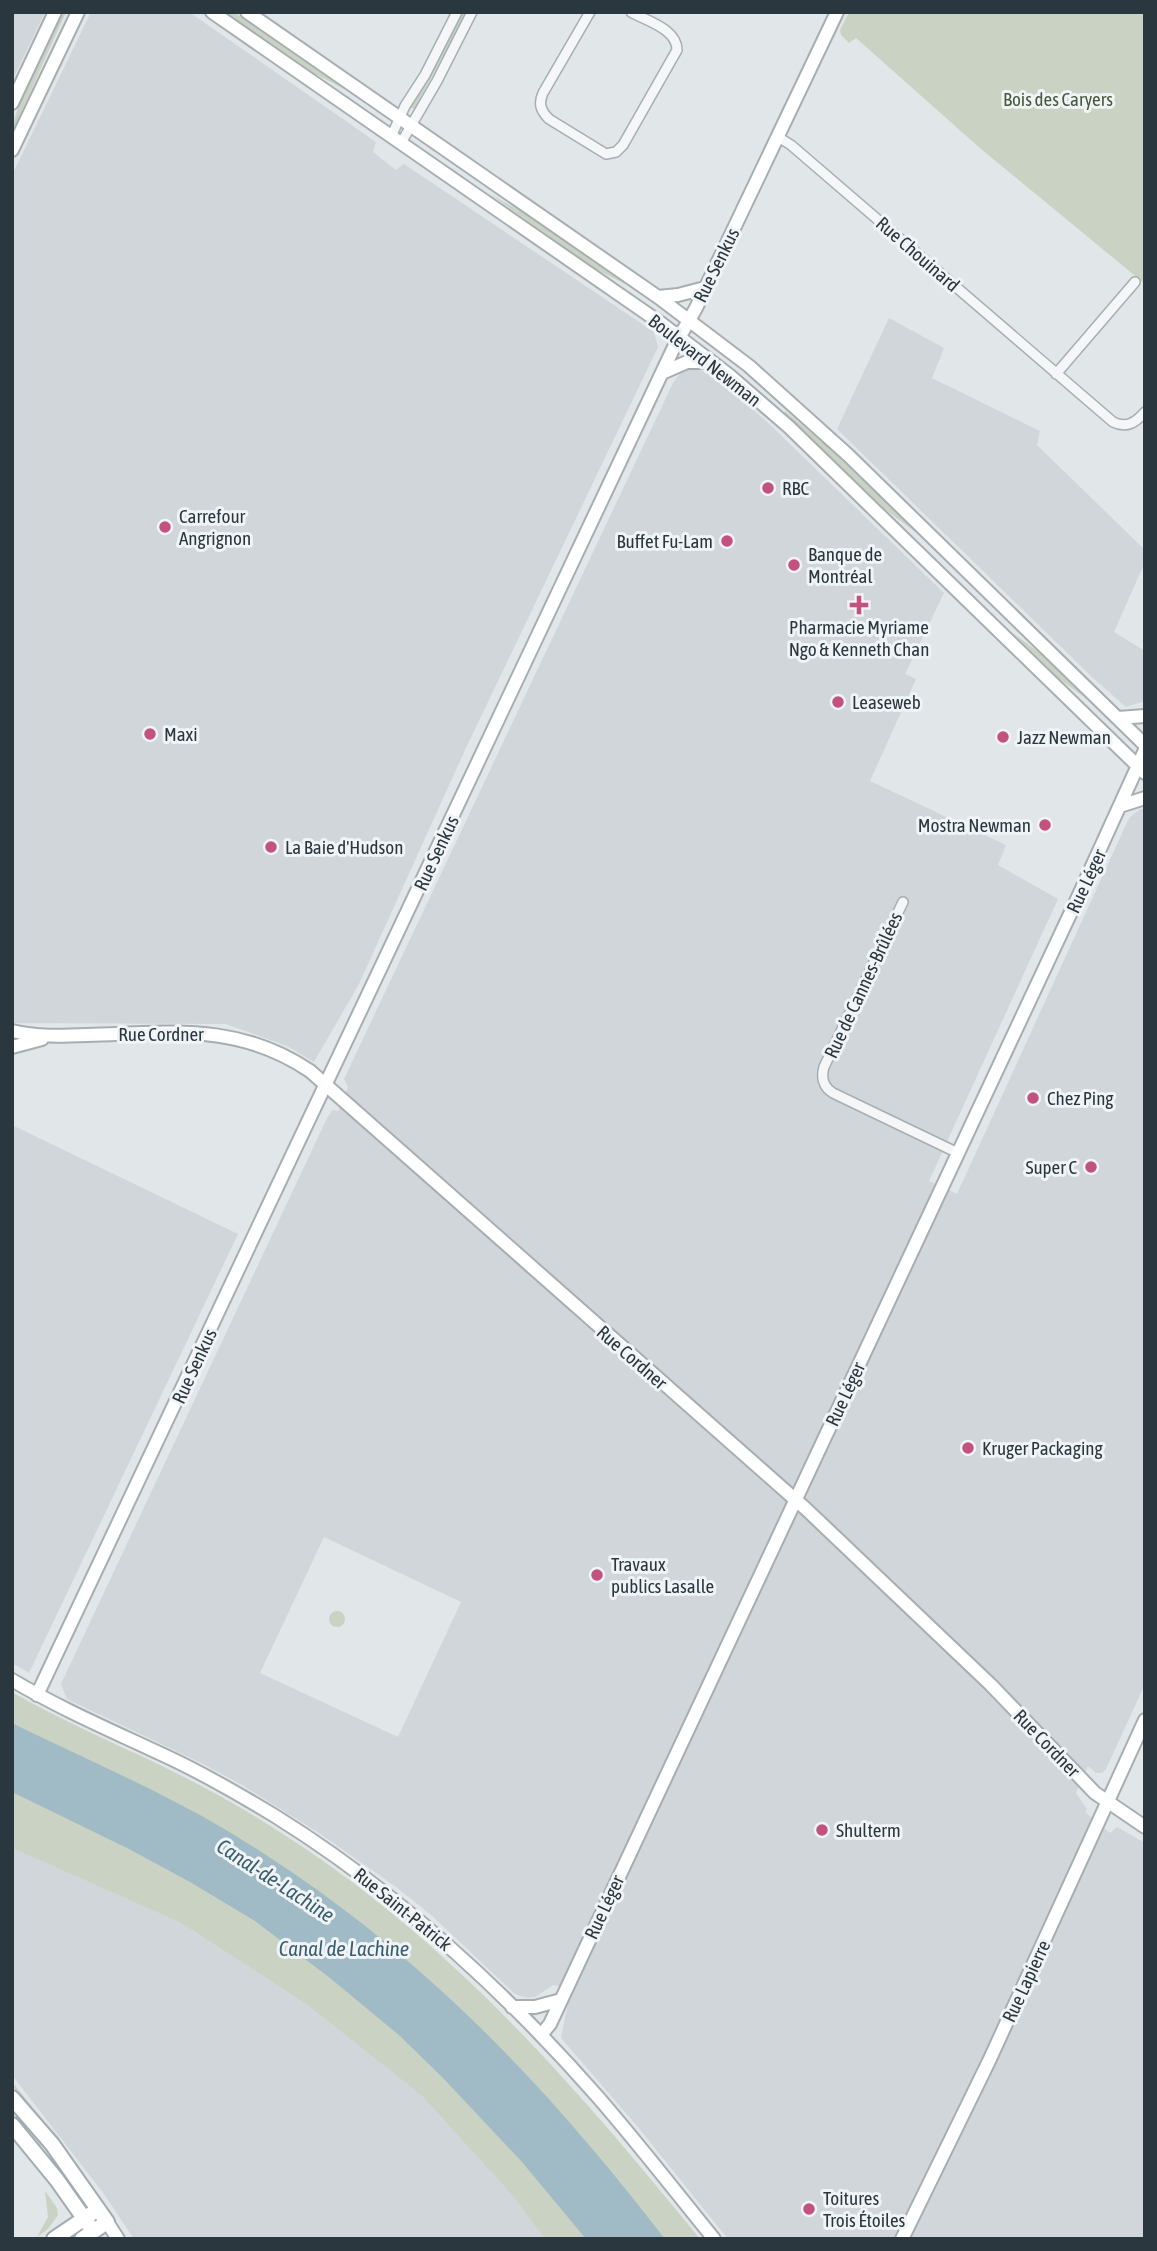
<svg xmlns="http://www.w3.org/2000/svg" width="1157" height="2251" viewBox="0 0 1157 2251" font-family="'Asap Condensed',sans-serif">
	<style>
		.built { fill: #d0d6da; fill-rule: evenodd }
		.green { fill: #cad2c3 }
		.water { fill: #a0bbc5 }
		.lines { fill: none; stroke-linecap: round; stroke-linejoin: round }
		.street-casing { stroke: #a7aeb2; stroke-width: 12 }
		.secondary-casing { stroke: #a7aeb2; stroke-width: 16 }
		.primary-casing { stroke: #a2adb3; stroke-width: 18 }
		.street { stroke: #f4f6f7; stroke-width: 9 }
		.secondary { stroke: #fff; stroke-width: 12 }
		.primary { stroke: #fff; stroke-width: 14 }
		.poi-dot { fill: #c1537e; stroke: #f1f4f6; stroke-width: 2.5 }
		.labels { text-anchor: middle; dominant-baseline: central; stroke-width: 6; stroke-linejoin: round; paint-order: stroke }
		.park-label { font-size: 19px; fill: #47593a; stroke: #f1f4f6 }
		.street-label { font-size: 19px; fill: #2b373f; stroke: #f1f4f6 }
		.poi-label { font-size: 19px; fill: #2b373f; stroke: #f1f4f6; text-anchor: start }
		.water-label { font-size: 21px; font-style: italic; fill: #395e6f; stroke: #f1f4f6 }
	</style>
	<rect width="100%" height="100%" fill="#e1e6e8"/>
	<path class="built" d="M12,12H45L12,81Z
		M91,12H189L376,142L373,152L396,170L404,164L654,332L658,347L465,750L359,984L314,1062L287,1046L226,1024L12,1023V175Z
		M889,318L944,348L932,378L1040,431L1037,445L1145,550V562L1114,632L1145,651V701L1126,707L1092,677L837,429Z
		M690,368L707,372L764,419L944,593L905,674L916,679L870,781L1006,845L998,865L1058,899L929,1181L957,1194L1129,818L1140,809H1145V1684L1106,1769L1102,1773H1096L1088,1766L1076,1793L1087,1809L1085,1812L1110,1833L1117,1827L1145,1843V2239H728L637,2126L561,2038L571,1989L553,1985L535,1997L527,1998L515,1994L430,1914L396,1887L319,1833L242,1785L203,1764L67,1699L61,1684L328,1116L333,1110L338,1111L348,1087L344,1079L673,383L681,372ZM324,1537L461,1602L398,1737L260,1673Z
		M12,1125L238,1234L29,1673L12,1663Z
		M12,1848L181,1923L306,2004L421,2095L512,2195L545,2239H134L104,2194L12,2075Z"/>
	<path class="green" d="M62,12H66L12,133C12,111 51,36 62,12Z
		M225,12H233L241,17L346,90L308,70Z
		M462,12H467L414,109L410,107L427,81Z
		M849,12H1145V284L981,149L856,38L849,43L841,35L840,30Z
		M490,194L522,212L627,285L594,268Z
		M785,411L827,446L917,533L886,510L784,413Z
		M1013,633L1045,657L1091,702L1058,678Z
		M329 1619a8 8 0 1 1 16 0a8 8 0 1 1-16 0Z
		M12,1692C60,1720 110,1741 160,1765C199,1784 238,1805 275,1829C447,1937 573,2083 700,2239H545L512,2195L421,2095L306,2004L181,1923L12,1848Z
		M12,2082L51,2130L94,2189L12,2085Z
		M45,2191L57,2208L58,2215L48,2229L37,2237L48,2217Z"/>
	<path class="water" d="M12,1723C83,1758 157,1789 226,1830C405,1937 538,2074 665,2239H586L522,2162L443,2078L400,2036L330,1978L255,1921L190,1882L129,1849L12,1792Z"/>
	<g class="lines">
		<g class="street-casing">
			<path id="street" d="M590,12L543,93C538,104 541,111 549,119L606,154L616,152L623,145L677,50C677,29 647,21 631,12
				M391,137L405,106L425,75L457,12
				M778,137L791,145L1113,422C1127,429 1136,422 1145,412
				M401,143L437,81L472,12
				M1056,374L1135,282
				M903,902L824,1067C821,1077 823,1087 833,1093L958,1153"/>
		</g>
		<g class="secondary-casing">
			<path id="secondary" d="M212,12L662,324L729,375L789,427L1145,773
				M247,12L658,297L749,366L848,455L1145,745
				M12,103L55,12
				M12,150L78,12
				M658,297L678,295L705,288
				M662,373L687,362H712
				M1118,718L1145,716
				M1120,806L1145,798
				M12,1031C37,1037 62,1036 87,1035C170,1033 237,1022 310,1071L806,1509L991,1685L1095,1793L1145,1827
				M12,1047L42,1039
				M12,1680C59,1708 110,1730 159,1753C199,1771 237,1793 275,1816C397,1892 502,1988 597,2096C637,2142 675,2191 714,2239
				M37,1695L675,345L696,308L837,12
				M512,2007H535L561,2000
				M541,2035L550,2024L1079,895L1145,750
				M107,2222L118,2239
				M902,2239L989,2061L1145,1720"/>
		</g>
		<g class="primary-casing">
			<path id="primary" d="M12,2098L52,2144L107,2222L82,2239
				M12,2125L57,2180L93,2231
				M54,2239L91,2214"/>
		</g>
		<use href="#street" class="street"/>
		<use href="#secondary" class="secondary"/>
		<use href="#primary" class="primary"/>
	</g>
	<g class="poi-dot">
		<circle cx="768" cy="488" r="7"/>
		<circle cx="165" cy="527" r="7"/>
		<circle cx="727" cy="541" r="7"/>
		<circle cx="794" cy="565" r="7"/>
		<path d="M855.5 594.5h7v7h7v7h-7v7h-7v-7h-7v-7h7z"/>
		<circle cx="838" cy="702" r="7"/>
		<circle cx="150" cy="734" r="7"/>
		<circle cx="1003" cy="737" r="7"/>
		<circle cx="1045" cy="825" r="7"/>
		<circle cx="271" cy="847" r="7"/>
		<circle cx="1033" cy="1098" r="7"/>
		<circle cx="1091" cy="1167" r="7"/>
		<circle cx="968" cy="1448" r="7"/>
		<circle cx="597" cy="1575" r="7"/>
		<circle cx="822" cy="1830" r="7"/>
		<circle cx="809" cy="2209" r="7"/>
	</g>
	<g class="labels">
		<g class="park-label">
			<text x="1058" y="99">Bois des Caryers</text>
		</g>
		<g class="street-label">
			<text transform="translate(918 254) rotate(41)">Rue Chouinard</text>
			<text transform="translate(716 265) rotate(-64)">Rue Senkus</text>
			<text transform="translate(705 360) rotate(38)">Boulevard Newman</text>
			<text transform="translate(436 853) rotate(-65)">Rue Senkus</text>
			<text transform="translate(1086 881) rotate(-65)">Rue Léger</text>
			<text transform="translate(863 985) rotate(-65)">Rue de Cannes-Brûlées</text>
			<text x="161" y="1034">Rue Cordner</text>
			<text transform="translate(632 1357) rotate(41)">Rue Cordner</text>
			<text transform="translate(194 1366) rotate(-65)">Rue Senkus</text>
			<text transform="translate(845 1394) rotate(-65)">Rue Léger</text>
			<text transform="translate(1047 1743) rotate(46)">Rue Cordner</text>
			<text transform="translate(604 1907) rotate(-65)">Rue Léger</text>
			<text transform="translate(403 1909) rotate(39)">Rue Saint-Patrick</text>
			<text transform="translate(1026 1981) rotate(-65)">Rue Lapierre</text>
		</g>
		<g class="poi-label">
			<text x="782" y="488">RBC</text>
			<text x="179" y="516">Carrefour<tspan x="179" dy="22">Angrignon</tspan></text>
			<text x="713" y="541" text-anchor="end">Buffet Fu-Lam</text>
			<text x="808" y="554">Banque de<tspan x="808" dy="22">Montréal</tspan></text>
			<text x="859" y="627" text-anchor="middle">Pharmacie Myriame<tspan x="859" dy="22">Ngo &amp; Kenneth Chan</tspan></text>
			<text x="852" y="702">Leaseweb</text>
			<text x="164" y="734">Maxi</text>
			<text x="1017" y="737">Jazz Newman</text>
			<text x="1031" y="825" text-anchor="end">Mostra Newman</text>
			<text x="285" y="847">La Baie d'Hudson</text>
			<text x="1047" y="1098">Chez Ping</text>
			<text x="1077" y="1167" text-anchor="end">Super C</text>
			<text x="982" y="1448">Kruger Packaging</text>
			<text x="611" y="1564">Travaux<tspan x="611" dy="22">publics Lasalle</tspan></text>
			<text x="836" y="1830">Shulterm</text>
			<text x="823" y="2198">Toitures<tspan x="823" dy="22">Trois Étoiles</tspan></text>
		</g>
		<g class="water-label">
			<text transform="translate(276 1880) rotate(33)">Canal-de-Lachine</text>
			<text x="344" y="1948">Canal de Lachine</text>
		</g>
	</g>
	<rect width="1157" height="2251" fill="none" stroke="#2b373f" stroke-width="28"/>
</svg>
